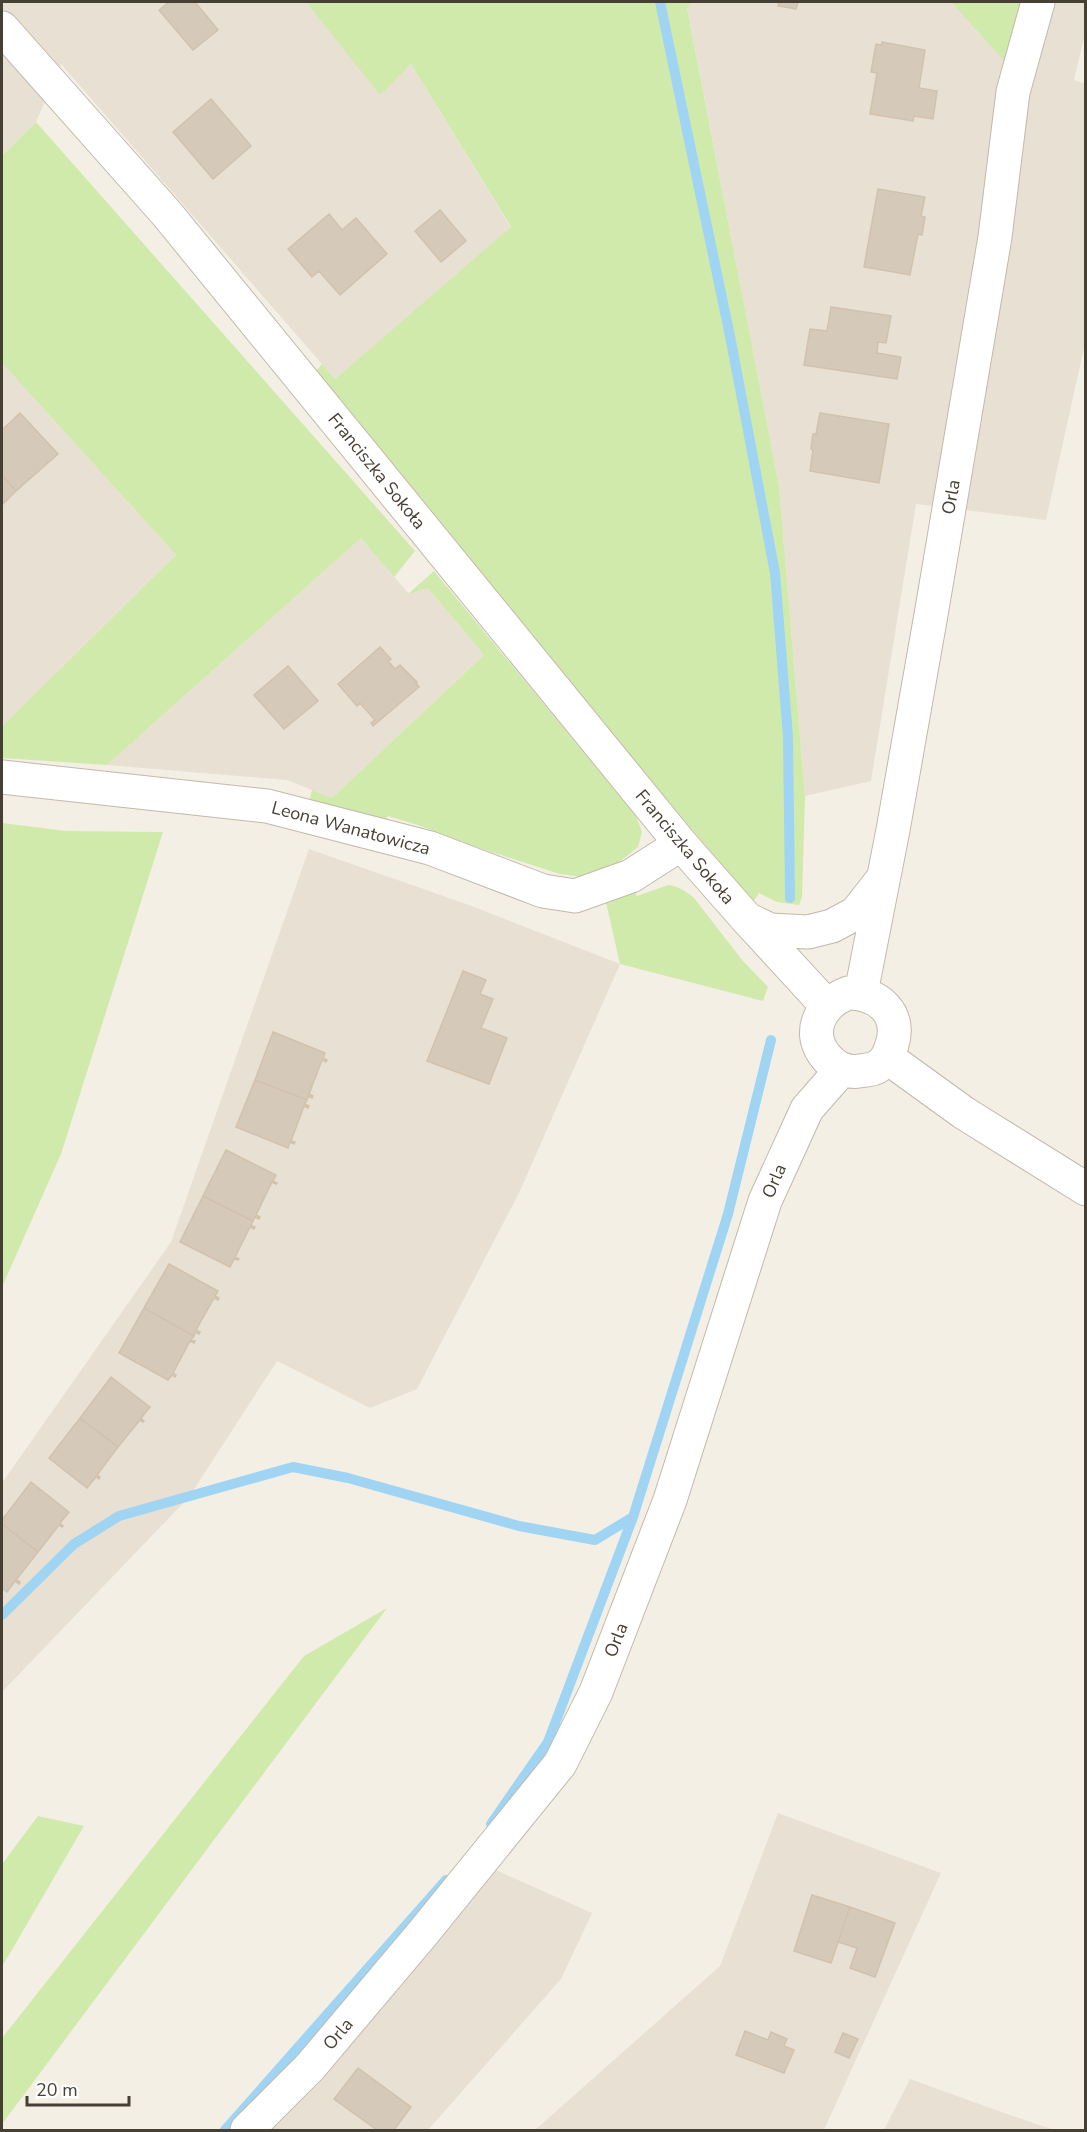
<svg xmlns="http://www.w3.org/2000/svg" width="1087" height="2132" viewBox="0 0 1087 2132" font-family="'Nunito Sans',sans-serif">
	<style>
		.residential { fill: #e8e0d3 }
		.green { fill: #d0eaac }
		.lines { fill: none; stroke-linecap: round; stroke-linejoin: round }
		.stream { stroke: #9fd4f3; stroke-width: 10 }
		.building { fill: #d5caba; stroke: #d1c1ad; stroke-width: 1.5 }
		.minor-casing { stroke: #c2b9aa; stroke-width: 35 }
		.minor { stroke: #fff; stroke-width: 33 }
		.labels { text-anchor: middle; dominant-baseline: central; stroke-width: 4.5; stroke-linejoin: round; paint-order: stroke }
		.street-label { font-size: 18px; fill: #463f34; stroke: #fff }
	</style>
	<rect width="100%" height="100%" fill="#f3efe5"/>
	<path class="residential" d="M2,2H306L380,94L411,64L511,228L335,379L61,64L36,122L2,156Z
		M689,2H951L1008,64L1025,2H1085V33L1074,80L1086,84L1085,343L1046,520L916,504L871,781L805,796L779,486L687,7L690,5Z
		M2,363L176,555L2,726Z
		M361,538L408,593L428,588L484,655L332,798L287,780L107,765Z
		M309,849L469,905L620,964L519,1193L417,1389L370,1408L277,1361L189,1497L2,1692V1483L171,1242Z
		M778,1813L941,1873L824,2130H535L720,1966Z
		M496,1870L592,1913L561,1979L428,2130H260L317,2073Z
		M910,2079L1004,2113L1054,2130H884Z"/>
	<path class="green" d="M306,2H689L690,5L687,8L779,486L805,796L802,897L799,905L777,902L759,893L753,902L317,385L314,374L322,364L335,379L511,227L411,64L380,95Z
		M951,2H1025L1008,65Z
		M36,122L415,551L394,577L361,538L107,765L2,758V726L176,555L2,363V156Z
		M434,571L636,816L642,832L638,847L617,864L584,877L560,874L473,846L418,825L388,816L385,820L309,803L312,790L332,798L484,655L428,588L408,594Z
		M2,823L66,831L163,832L61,1154L2,1287Z
		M668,885C678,886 686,891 694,898L743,961L768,987L763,1001L620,964L605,898L632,887L637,896Z
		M387,1608L2,2124V2038L304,1656Z
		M38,1816L84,1826L2,1967V1864Z"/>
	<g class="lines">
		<path class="stream" d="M660,2L730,336L775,573L788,737L790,898
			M2,1615L74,1544L119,1516L293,1467L348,1478L519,1526L595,1540L633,1517
			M491,1824L548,1742L633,1517L728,1214L771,1040
			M225,2130L446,1880"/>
	</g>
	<path class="building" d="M169,2H195L218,30L193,50L159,10Z
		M779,2H798L796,9L778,6Z
		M882,42L925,50L919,88L937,91L933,119L914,116L913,121L870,114L877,73L871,72L876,44L882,45Z
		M211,99L251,146L213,179L173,132Z
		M878,189L925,197L921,216L925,217L922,235L918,234L910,275L864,267Z
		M440,210L466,241L441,262L415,231Z
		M329,214L342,230L356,218L387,254L340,295L319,271L312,277L288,249Z
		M831,307L891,316L886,343L878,342L877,353L901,357L897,379L804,365L810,329L827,331Z
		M20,413L58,454L16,491L2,475V430Z
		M820,413L889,424L879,483L810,471L813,450L811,449L813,434H816Z
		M2,475L16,491L2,505Z
		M380,647L391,659L388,661L395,669L400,665L417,682L416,683L419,687L373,726L371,723L375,720L360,703L357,706L338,684Z
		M288,666L318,701L284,729L254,695Z
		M463,971L486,980L480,994L493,999L481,1028L507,1038L489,1084L427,1061Z
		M273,1032L325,1053L323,1058L327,1060L326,1062L322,1060L309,1094L313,1096L312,1098L308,1096L307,1100L255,1080Z
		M255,1080L307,1100L305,1104L309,1106L308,1108L304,1106L291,1141L295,1142L294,1144L290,1142L288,1148L236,1127Z
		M226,1150L276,1175L273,1181L277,1183L276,1184L272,1182L256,1215L260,1217L259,1219L255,1217L253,1221L203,1196Z
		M203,1196L253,1221L251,1225L255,1227L254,1229L250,1227L235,1257L239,1259L238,1260L234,1259L230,1267L180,1242Z
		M169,1264L218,1291L215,1296L219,1298L218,1300L214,1298L196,1330L200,1332L199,1334L195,1332L194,1336L144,1308Z
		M144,1308L194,1336L191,1340L195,1341L194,1343L190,1341L173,1373L176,1375L175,1377L172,1375L168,1380L119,1353Z
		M111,1377L150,1407L141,1418L144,1421L143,1422L140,1420L118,1447L80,1418Z
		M80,1418L118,1447L97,1475L100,1477L99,1479L96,1477L87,1488L49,1458Z
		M31,1482L69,1512L60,1523L63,1526L62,1527L59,1525L38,1552L2,1524V1520Z
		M2,1524L38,1552L16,1580L20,1582L19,1584L15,1581L7,1592L2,1588Z
		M812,1895L850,1907L831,1963L794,1951Z
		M850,1907L895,1923L875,1977L850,1968L857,1948L838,1942Z
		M745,2031L768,2040L771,2032L787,2039L784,2046L794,2050L784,2073L736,2055Z
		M843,2033L858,2039L849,2058L835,2052Z
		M358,2068L411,2107L394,2130H377L334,2099Z"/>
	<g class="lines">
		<g class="minor-casing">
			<path id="minor" d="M2,28L167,214L681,844L747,919L827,1006
				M2,777L267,806L430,848L543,891L575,896L631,876L681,844
				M747,919L770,930L808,932L832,926L856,913L881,881
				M848,993C878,993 902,1013 892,1045C889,1054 886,1062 877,1067C872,1070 865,1070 859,1071C847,1073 835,1067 827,1058C805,1033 820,1004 848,993Z
				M861,993L893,830L932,609L995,237L1013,92L1038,2
				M888,1058L964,1113L1086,1189
				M247,2130L310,2067L423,1933L560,1764L596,1692L670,1500L765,1201L807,1109L842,1069"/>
		</g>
		<use href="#minor" class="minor"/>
	</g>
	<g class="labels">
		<g class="street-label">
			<text transform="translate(377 471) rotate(51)">Franciszka Sokoła</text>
			<text transform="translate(951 497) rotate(-80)">Orla</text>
			<text transform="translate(351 828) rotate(15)">Leona Wanatowicza</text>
			<text transform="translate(685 847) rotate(50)">Franciszka Sokoła</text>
			<text transform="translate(774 1181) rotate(-67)">Orla</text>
			<text transform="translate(616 1640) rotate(-69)">Orla</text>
			<text transform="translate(338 2034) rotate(-50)">Orla</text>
		</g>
	</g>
	<rect width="1087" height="2132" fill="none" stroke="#463f34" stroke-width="6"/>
	<path d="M27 2096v9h102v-9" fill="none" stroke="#463f34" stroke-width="3"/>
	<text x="36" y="2096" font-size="18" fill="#463f34" stroke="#ffffff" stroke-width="4.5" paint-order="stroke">20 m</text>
</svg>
